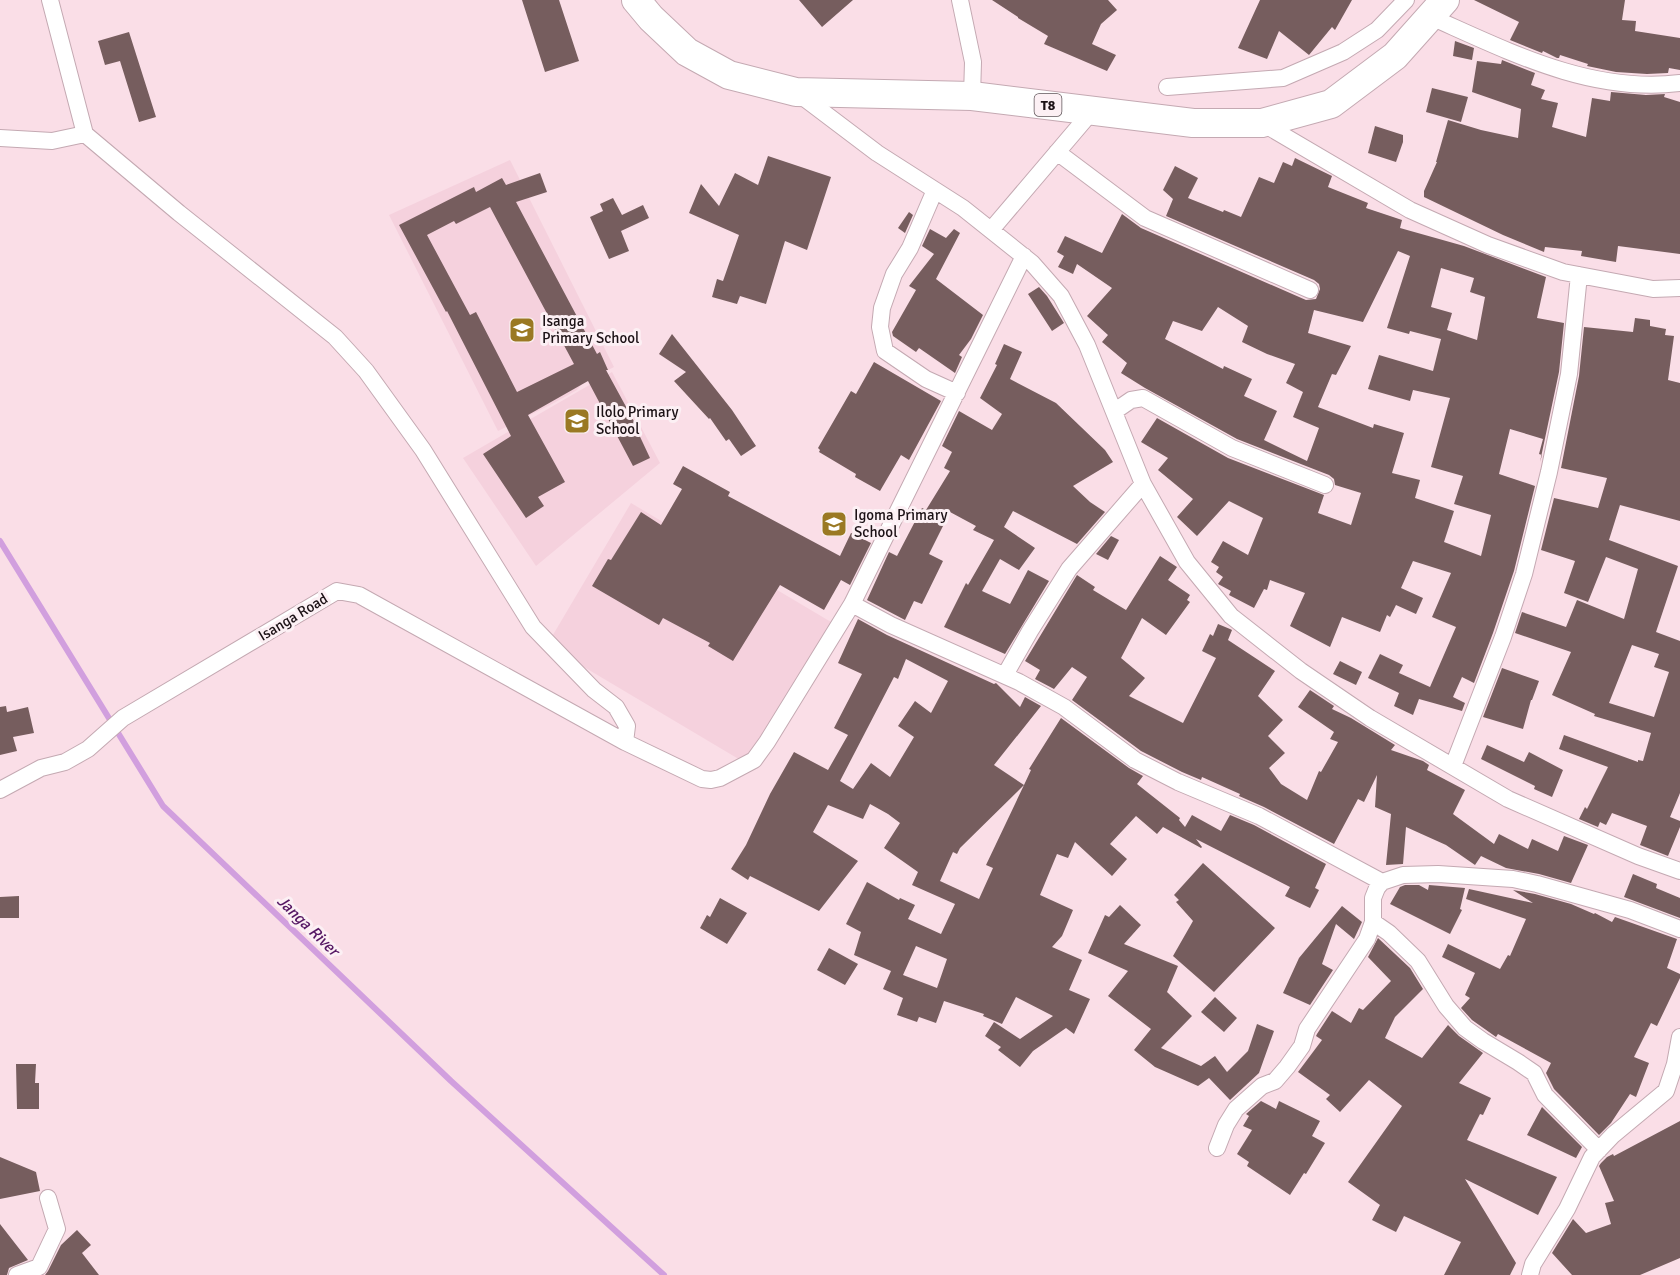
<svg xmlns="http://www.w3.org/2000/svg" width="1680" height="1275" viewBox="0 0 1680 1275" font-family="Signika,sans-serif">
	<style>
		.built { fill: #f5d1dd }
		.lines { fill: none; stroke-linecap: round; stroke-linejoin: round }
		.stream { stroke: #d19fde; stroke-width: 6 }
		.building { fill: #765d5e; fill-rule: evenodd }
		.street-casing { stroke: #c4a9b2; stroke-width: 18 }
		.highway-casing { stroke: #c4a9b2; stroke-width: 30 }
		.street { stroke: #fff; stroke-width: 16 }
		.highway { stroke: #fff; stroke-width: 28 }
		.labels { text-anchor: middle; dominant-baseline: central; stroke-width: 6; stroke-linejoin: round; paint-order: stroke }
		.shield { fill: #fcf0f4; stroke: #5e5458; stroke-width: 1.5 }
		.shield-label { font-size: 14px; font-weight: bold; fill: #1b1115 }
		.poi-label { font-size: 15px; fill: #1b1115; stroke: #fcf0f4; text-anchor: start }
		.street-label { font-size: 15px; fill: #1b1115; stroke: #fcf0f4 }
		.water-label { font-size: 16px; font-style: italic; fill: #551763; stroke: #fcf0f4 }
	</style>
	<rect width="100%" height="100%" fill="#fadee7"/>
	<path class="built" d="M510,160L614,367L582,384L577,390L552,404L498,431L389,215Z
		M612,372L660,463L536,566L463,458Z
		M631,503L831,622L747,764L547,645Z"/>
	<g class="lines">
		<path class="stream" d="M0,541L163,806L451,1081L664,1275"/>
	</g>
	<path class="building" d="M522,0H559L579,61L545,72Z
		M799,0H853L822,27Z
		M992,0H1108L1117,10L1101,24L1092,44L1116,55L1107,71L1044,44L1048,36L1018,18V17Z
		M1260,0H1352L1335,30L1332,27L1309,55L1279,31L1267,59L1238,48Z
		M1474,0H1625L1622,20L1636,21L1635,31L1680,38V70L1669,68L1668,73L1647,74L1616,72L1587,66L1588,64L1560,55L1559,58H1557L1543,51L1542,53L1510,40L1519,22Z
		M129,32L156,117L139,122L120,61L105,65L98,41Z
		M1455,41L1474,48L1472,60L1453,56Z
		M1502,60L1535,73L1531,85L1545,90L1541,99L1558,103L1552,127L1586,137L1592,98L1610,101L1611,92L1646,95L1665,94L1664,97L1680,102V254L1618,246L1616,262L1581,256L1582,251L1545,247L1544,252L1503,235L1424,197V191L1437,162H1436L1448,120L1481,130L1518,138L1521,109L1472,92L1477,61L1501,64Z
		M1432,88L1468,97L1461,122L1426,112Z
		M1375,126L1403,135V142L1396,162L1368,153Z
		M768,156L831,177L807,250L785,241L766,304L740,296L737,304L712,297L717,279L723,281L739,235L689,213L701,184L719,206L735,173L758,185Z
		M1295,158L1332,176L1328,187L1368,203L1366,208L1402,220L1400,228L1464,246L1546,277L1537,318L1564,323L1559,372L1540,462L1542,455L1539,454L1543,439L1510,429L1499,474L1535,486L1514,571L1493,633L1474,683L1462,677L1453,697L1465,703L1462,711L1419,699L1413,715L1394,706L1399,693L1368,678L1380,654L1403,665L1399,673L1430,687L1456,627L1432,617L1451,573L1413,561L1401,588L1423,598L1416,614L1396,605L1390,617L1387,615L1380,632L1342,617L1330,647L1290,626L1305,593L1270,580L1267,590L1264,589L1254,608L1229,595L1231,591L1218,584L1223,577L1216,572L1219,567L1211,562L1223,541L1248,555L1263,518L1229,501L1197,536L1177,517L1193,499L1158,470L1168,458L1141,442L1157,418L1228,458L1324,495L1318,513L1351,525L1361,493L1335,485L1334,479L1329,475L1237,439L1145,388L1121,373L1127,363L1102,342L1108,335L1087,316L1112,288L1077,264L1073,274L1058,267L1064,256L1057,252L1065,236L1102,253L1122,214L1141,228L1306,300L1316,299L1320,289L1319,284L1314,280L1166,216L1173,199L1163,190L1175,166L1198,178L1188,198L1223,212L1224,210L1241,217L1259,177L1274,183L1283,162L1292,166ZM1398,251L1410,256L1387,328L1409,334L1410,331L1441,339L1433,371L1379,355L1368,389L1410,401L1413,390L1450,398L1431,467L1463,476L1454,504L1491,515L1481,556L1444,542L1454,511L1415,498L1420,480L1392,473L1404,433L1374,424L1373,428L1318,407L1332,374L1336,375L1351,346L1308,333L1314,310L1363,322ZM1441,268L1474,278L1470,292L1485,297L1477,340L1447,330L1452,313L1431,307ZM1218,307L1248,326L1242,342L1267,354L1295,364L1286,383L1303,392L1293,417L1319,428L1307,461L1264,440L1277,411L1244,396L1252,379L1224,366L1223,369L1165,339L1173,321L1202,331Z
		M540,173L547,192L516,202L597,354L600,352L608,370H606L636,425L635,426L650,458L633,466L588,381L528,415L565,482L538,497L544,506L526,518L483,454L511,436L447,311L446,312L399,225L474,187L476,192L502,178L506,185ZM490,207L574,364L517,392L476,312L470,315L427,235L454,221L456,224Z
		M613,198L622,215L643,205L649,218L621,231L629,251L609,259L590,217L603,211L600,204Z
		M909,212L913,215L905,233L898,228Z
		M930,229L946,238L954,229L960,233L936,279L983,315L971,339L959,355L962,357L955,373L919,348L916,352L893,336L892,332L916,290L909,286L934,254L922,246Z
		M1039,287L1047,296L1064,323L1052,331L1028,294Z
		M1635,318L1650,320V326L1666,329L1665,335L1674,336L1668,380L1680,383V521L1620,505L1609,540L1678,566L1656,632L1680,641V793L1670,817L1680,821V827L1668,856L1640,845L1647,826L1612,813L1606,825L1600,822L1598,827L1579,819L1585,807L1587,809L1608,767L1559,749L1564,735L1638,762V760L1643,761L1651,733L1594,716L1595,714L1552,695L1571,652L1515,633L1522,612L1566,627L1577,600L1624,619L1638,569L1606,557L1588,602L1564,593L1575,561L1541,550L1554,498L1598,508L1607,478L1561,468L1579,376L1584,327L1633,332ZM1632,645L1659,654L1654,667L1669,672L1654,717L1609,703Z
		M672,334L732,410L756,446L741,456L729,439L726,441L710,418L709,419L674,381L686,372L659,354Z
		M1004,344L1022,352L1010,379L1056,403L1105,450L1113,462L1073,486L1090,502L1105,512L1077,544L1013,511L1004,527L1035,548L1019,570L1000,559L982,591L1010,604L1028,570L1049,581L1005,654L944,627L966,583L968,585L994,540L973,530L976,526L950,512L929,554L943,561L922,604L914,601L905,620L867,600L889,552L897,556L922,508L926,510L950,471L944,468L952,452L942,446L959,411L992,430L1002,414L980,398L997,365L995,364Z
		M874,362L941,401L909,460L901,455L880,491L855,477L856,474L819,452L820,450L818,448L851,391L856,394Z
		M683,466L730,492L728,496L840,556L851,533L871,543L850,585L841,580L824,610L780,585L733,661L708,646L710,643L663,618L659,625L592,586L608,559L611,560L641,512L661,525L682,489L673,484Z
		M1111,536L1119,540L1108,560L1096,554Z
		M1160,556L1177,567L1168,580L1190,595L1187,600L1190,602L1166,635L1142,618L1121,658L1145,678L1129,696L1183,723L1216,658L1202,651L1210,634L1213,636L1218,624L1230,629L1232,630L1228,640L1275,671L1258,696L1283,720L1268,736L1285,753L1269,768L1281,784L1307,800L1319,771L1321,772L1338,742L1330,739L1334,732L1298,707L1310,690L1334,706L1332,709L1351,718L1395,745L1391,750L1423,761L1429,765L1427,770L1465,790L1453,814L1494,844L1499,834L1528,849L1532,839L1558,851L1564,836L1588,845L1571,883L1539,874L1506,868L1481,856L1475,865L1446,845L1406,827L1403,864L1386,865L1391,814L1375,807L1377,775L1364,802L1358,799L1334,844L1264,807L1239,796L1240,794L1202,777L1201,780L1182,772L1141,751L1072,700L1087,677L1072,667L1054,689L1035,679L1040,670L1025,661L1077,575L1095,587L1093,590L1126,610Z
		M858,619L887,635L994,684L996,683L1020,707L1025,697L1041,706L994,765L1024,785L1031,770L1029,769L1061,718L1129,768L1143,776L1137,784L1180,818L1179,820L1185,827L1192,815L1221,831L1230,815L1254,825L1326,864L1315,888L1319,890L1310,908L1285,896L1290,887L1196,839L1202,847L1201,848L1163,827L1157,834L1136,816L1110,844L1127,859L1112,876L1075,842L1068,858L1057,854L1040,895L1073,910L1062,936L1052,947L1082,960L1069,990L1090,999L1074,1034L1066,1028L1033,1051L1020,1067L998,1050L1001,1047L985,1036L994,1022L1020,1039L1053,1016L1016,997L1002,1024L983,1016L984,1014L944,1001L936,1023L919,1017L917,1022L897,1015L903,998L883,989L891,971L854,955L861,932L846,924L867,882L899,900L900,898L915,905L908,919L941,934L955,904L912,885L918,872L884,848L900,823L888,814L870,804L863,819L828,805L813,832L858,861L819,911L750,876L748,880L731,869L746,845L770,794L794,752L828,770L848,735L834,728L862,674L838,663ZM906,659L948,681L931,713L915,701L898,726L914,737L890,777L871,763L853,789L840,781L894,677L898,679ZM1024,785L986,865L993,868L979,899L940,881L953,852L957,854L960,848ZM916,946L947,959L937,988L903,975Z
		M1340,661L1362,672L1356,685L1333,674Z
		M1502,668L1539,681L1532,700H1531L1523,729L1483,717Z
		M6,706L7,712L28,707L34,733L13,737L17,751L0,755V707Z
		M1487,745L1524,762L1529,752L1563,770L1552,797L1534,789L1535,786L1481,759Z
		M1203,863L1275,928L1214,992L1173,956L1193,921L1176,902L1179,900L1174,895Z
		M1633,874L1657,884L1656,888L1680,898V918L1624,897Z
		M1405,885H1419L1428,890L1429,885L1465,888L1460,909L1462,910L1450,934L1390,904L1400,887Z
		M1469,889L1533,903L1513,890L1535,894L1571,904L1594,914L1595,913L1612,922L1615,917L1677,939L1667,968L1680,974V978L1657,1026L1651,1023L1634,1057L1649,1063L1636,1097L1630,1094L1611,1123L1599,1135L1554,1089L1546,1073L1551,1063L1498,1034L1496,1037L1489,1032L1472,1020L1461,1008L1470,998L1465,995L1475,973L1442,957L1448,944L1500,969L1508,955L1510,956L1526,919L1466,899Z
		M19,896V918H0V897Z
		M720,898L747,913L727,944L700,928L707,915L710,917Z
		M1120,905L1141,925L1124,944L1178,966L1167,992L1192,1016L1161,1048L1201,1066L1215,1056L1227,1072L1248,1051L1257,1024L1274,1031L1259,1073L1230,1100L1209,1078L1198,1086L1155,1067L1134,1050L1151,1029L1108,996L1128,971L1088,953L1105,915L1109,917Z
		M1342,906L1362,922L1354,939L1336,924L1322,964L1333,970L1310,1005L1283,993L1299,958Z
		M1378,938L1410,968L1423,989L1395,1017L1385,1038L1422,1058L1448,1025L1459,1036L1483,1053L1459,1083L1491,1098L1483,1115L1480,1114L1467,1140L1557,1177L1538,1215L1465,1179L1516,1263L1510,1275H1444L1461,1242L1404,1216L1396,1232L1372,1220L1380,1205L1348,1182L1402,1106L1369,1080L1340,1112L1326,1099L1330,1095L1298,1072L1322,1040L1316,1036L1317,1034L1332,1011L1351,1023L1359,1008L1363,1010L1391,981L1368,957Z
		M829,948L858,964L845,985L817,970Z
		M1215,997L1237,1018L1224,1032L1201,1012Z
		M16,1064H36L35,1083H39V1109H17Z
		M1261,1101L1276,1109L1279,1101L1320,1121L1312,1136L1325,1143L1306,1174L1304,1173L1290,1195L1247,1166L1249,1162L1237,1154L1252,1130L1243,1126L1249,1116L1246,1114Z
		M1542,1107L1582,1147L1576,1158L1527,1135Z
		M1680,1121V1258L1640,1275H1572L1552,1253L1573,1219L1586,1233L1611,1224L1605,1203L1614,1201L1599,1166L1601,1163L1607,1157L1613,1154L1614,1156Z
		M0,1157L36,1172L40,1191L0,1199Z
		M0,1224L28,1260L9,1268L7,1275H0Z
		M77,1230L91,1245L82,1253L99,1275H45L48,1271L61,1245Z"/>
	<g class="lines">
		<g class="street-casing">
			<path id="street" d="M50,0L85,134L179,213L335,337L366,371L423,450L533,627L594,690L616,707L627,726L625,742L702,779L711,780L720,778L754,760L767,742L852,604L1024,256
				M960,0L973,62L972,96
				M1431,17C1510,52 1591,94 1680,83
				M1167,87L1283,78L1343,52L1377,30L1406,0
				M799,94L877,153L963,208L1032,263L1061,296L1087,345L1143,484L1187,562L1231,616L1301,671L1370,718L1508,799L1638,856L1680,871
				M1262,123L1410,210L1488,245L1563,272L1653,289L1680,288
				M0,138L52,141L85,134
				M1057,152L1145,218L1310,290
				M935,190L910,248L894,274L882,308L880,327L885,351L926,379L957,393
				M991,230L1093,110
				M1115,411L1131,400L1143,398L1232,448L1325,485
				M852,604L891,625L1019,682L1064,707L1135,760L1178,782L1259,816L1382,882
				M1005,675L1030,631L1069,569L1143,484
				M1453,766L1503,637L1524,574L1549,472L1569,374L1579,275
				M0,790L41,768L65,762L88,749L123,718L337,591L359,595L625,742
				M1373,922L1389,933L1418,961L1446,1006L1465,1028L1483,1041L1518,1062L1534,1073L1545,1095L1599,1150
				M1217,1148L1226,1125L1236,1109L1262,1086L1275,1081L1287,1067L1302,1046L1307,1029L1367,939L1373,922V898L1377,888L1382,882L1403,875L1438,874L1513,879L1537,884L1630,910L1680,929
				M17,1275L39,1267L57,1229L48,1198
				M1530,1275L1533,1264L1567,1209L1592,1157L1613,1135L1666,1091L1675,1064L1680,1037"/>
		</g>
		<g class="highway-casing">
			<path id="highway" d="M636,0L651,18L687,52L729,75L796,92L972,96L1193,123H1262L1331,104L1395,56L1445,0"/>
		</g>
		<use href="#street" class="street"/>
		<use href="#highway" class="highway"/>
	</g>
	<defs>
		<g id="school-square" transform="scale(1.35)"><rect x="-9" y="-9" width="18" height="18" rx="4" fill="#9a7923" stroke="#fcf0f4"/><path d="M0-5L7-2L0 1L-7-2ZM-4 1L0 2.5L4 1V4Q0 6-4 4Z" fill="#fff"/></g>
	</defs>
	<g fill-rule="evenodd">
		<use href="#school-square" x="522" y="330"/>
		<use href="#school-square" x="577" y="421"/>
		<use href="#school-square" x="834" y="524"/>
	</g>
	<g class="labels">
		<rect class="shield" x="1034.5" y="94" width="27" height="22" rx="4.5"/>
		<g class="shield-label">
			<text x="1048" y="105">T8</text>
		</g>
		<g class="poi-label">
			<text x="542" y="321">Isanga<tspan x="542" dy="17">Primary School</tspan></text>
			<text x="596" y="412">Ilolo Primary<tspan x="596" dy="17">School</tspan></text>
			<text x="854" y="515">Igoma Primary<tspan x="854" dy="17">School</tspan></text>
		</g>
		<g class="street-label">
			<text transform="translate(293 617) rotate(-31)">Isanga Road</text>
		</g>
		<g class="water-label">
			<text transform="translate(308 926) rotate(44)">Janga River</text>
		</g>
	</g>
</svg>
